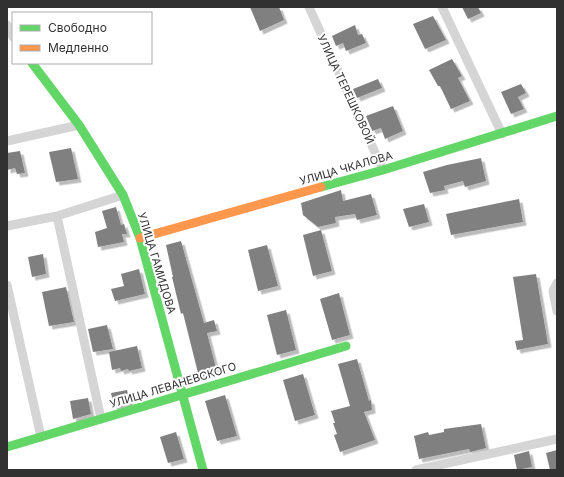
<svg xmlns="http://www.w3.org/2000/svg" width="564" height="477" viewBox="0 0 564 477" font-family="Inter,sans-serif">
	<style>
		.building { fill: #808080; filter: url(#shadow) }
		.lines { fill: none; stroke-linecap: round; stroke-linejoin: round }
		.street { stroke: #d5d5d5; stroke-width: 9 }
		.fast { stroke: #63d668; stroke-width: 9 }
		.slow { stroke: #ff974d; stroke-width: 9 }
		.labels { text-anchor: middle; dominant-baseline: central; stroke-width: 4; stroke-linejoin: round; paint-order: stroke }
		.street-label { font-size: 11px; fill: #313131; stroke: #fff }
	</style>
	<defs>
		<filter id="shadow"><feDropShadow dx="3.5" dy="3.5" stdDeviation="0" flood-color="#0004"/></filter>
	</defs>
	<rect width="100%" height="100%" fill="#fff"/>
	<path class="building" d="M250,7H279L284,20L260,31Z
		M462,7H478L481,13L468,19Z
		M433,16L446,40L425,49L413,24Z
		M355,25L358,35L362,34L366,43L346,51L343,43L336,46L332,36Z
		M452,59L462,76L458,78L470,101L451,109L440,86H438L429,70Z
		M378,79L382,88L357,98L353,89Z
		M521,84L526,93L518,97L524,109L511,114L501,92Z
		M393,106L403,131L385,139L381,128L372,131L366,116Z
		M71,148L78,179L56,182L49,152Z
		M20,151L25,173L17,174L15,168L7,170V153Z
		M481,158L486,181L465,187L463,181L444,186L445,190L430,193L423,172L447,165Z
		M341,190L343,201L371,194L377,215L357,220L355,214L335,217L336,223L318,227L303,215L301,203Z
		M519,199L523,222L451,235L446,214Z
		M424,204L429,222L409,227L403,209Z
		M116,207L121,225L124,224L127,234H122L124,242L98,247L95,232L107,228L102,211Z
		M321,230L332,271L313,276L303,235Z
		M181,241L204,323L214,320L217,331L207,333L217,372L199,377L183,313L181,314L172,277H173L166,245Z
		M267,245L278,286L258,291L248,250Z
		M43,254L46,274L32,277L28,257Z
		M139,269L145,294L115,301L111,289L124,286L121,274Z
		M536,274L548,344L517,350L515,341L523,340L513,277Z
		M66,287L74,322L49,326L42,292Z
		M339,293L350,335L332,340L320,299Z
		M286,310L296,350L277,355L267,315Z
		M107,325L113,349L93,352L88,329Z
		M137,346L142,368L129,371L128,369L121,371L120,368L112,370L109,352Z
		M357,359L369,401L371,400L372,410L364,412L375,440L340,452L334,435L337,434L333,423H335L331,411L350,406L338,364Z
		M303,374L315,415L295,421L283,380Z
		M127,390L130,402L114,407L111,393Z
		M225,395L237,436L217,441L205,401Z
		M88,398L91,414L73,419L70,401Z
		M481,424L486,448L470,452L469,449L419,459L414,436L428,432L429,435L444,432V429Z
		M176,432L184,459L168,463L160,437Z
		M557,450V470H550L546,453Z
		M529,451L532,467L517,470L514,455Z"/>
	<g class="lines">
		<path class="street" d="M309,7L383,170
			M442,7L502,134
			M7,25L13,37
			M7,141L79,125
			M57,216L101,419
			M7,226L57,216L123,195
			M557,283L553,291L557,311
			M7,285L41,437
			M416,470L557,439"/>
		<path class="fast" d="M32,63L79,125L123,195L140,238L203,470
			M321,187L383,170L557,116
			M7,447L346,346"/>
		<path class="slow" d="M140,238L321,187"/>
	</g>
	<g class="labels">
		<g class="street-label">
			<text transform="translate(346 89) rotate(65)">УЛИЦА ТЕРЕШКОВОЙ</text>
			<text transform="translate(346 168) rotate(-16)">УЛИЦА ЧКАЛОВА</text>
			<text transform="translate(157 263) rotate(73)">УЛИЦА ГАМИДОВА</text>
			<text transform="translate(173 385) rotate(-17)">УЛИЦА ЛЕВАНЕВСКОГО</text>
		</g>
	</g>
	<rect width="564" height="477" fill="none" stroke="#313131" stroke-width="16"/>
	<rect x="12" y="12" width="140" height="52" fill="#ffffff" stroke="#adadad"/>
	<rect x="20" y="25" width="20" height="6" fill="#63d668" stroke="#adadad"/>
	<text x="48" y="32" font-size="12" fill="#313131">Свободно</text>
	<rect x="20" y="45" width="20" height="6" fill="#ff974d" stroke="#adadad"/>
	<text x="48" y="52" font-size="12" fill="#313131">Медленно</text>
</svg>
